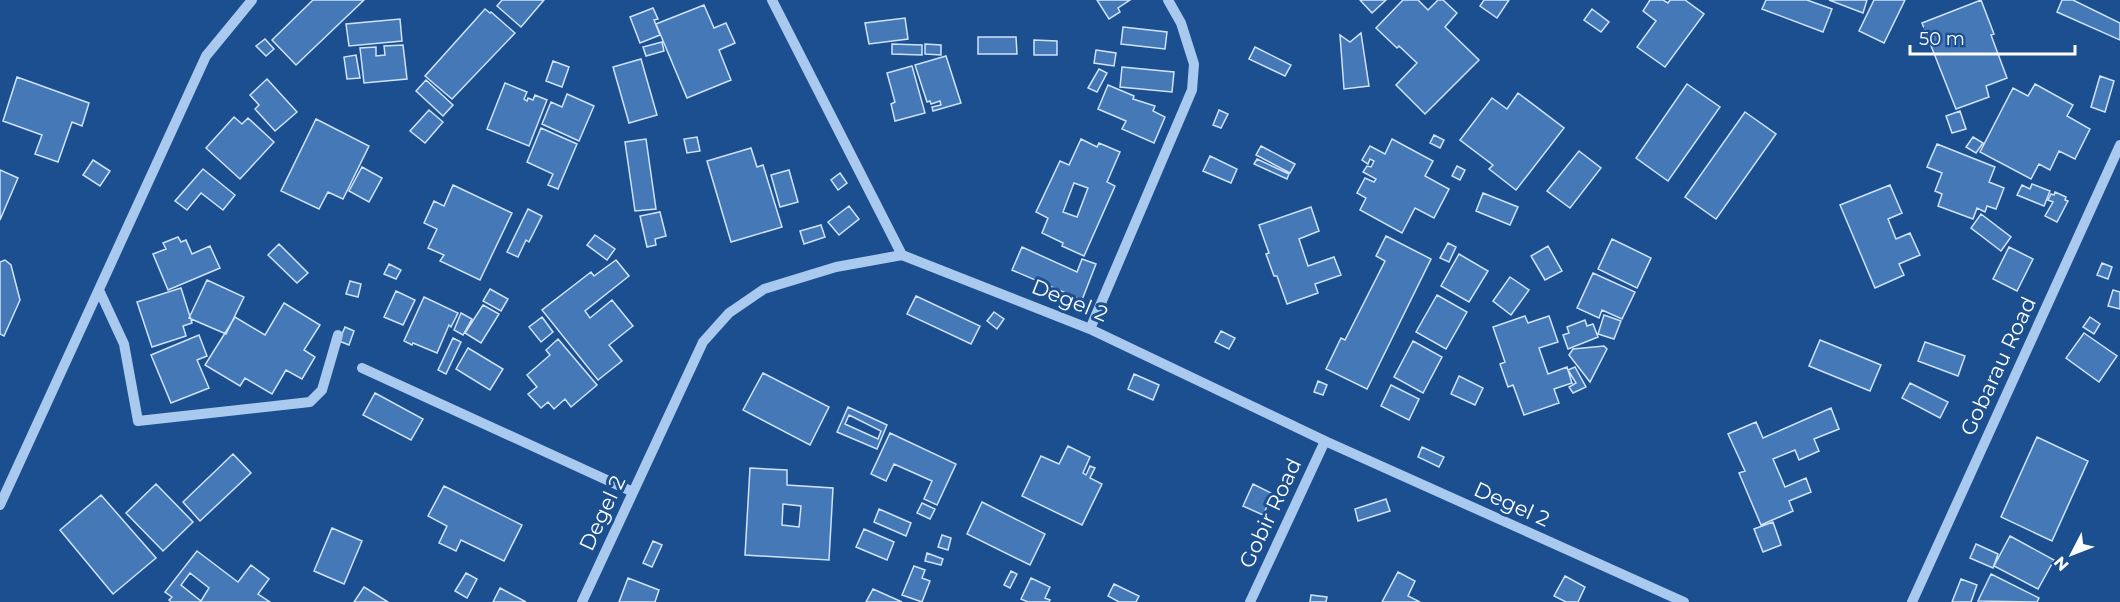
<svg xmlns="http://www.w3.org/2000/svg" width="2120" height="602" viewBox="0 0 2120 602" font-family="Montserrat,sans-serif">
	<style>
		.building { fill: #4478b7; stroke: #cfe3fa; stroke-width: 1.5; fill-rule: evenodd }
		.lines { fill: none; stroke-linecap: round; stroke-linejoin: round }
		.minor { stroke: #a9c9ee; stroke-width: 10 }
		.labels { text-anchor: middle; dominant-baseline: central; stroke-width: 6; stroke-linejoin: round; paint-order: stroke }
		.street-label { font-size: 21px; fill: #fff; stroke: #1b4f8f }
	</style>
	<rect width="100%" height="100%" fill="#1b4f8f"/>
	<path class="building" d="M313,0H364L296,65L272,40Z
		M502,0H544L521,27L497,6Z
		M1097,0H1130L1118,8L1120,12L1109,19Z
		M1360,0H1386L1372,13Z
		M1403,0H1418L1428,10L1438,0H1443L1457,13L1445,27L1479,60L1425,114L1396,85L1417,63L1399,46L1397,48L1376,28Z
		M1484,0H1509L1497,18L1480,6Z
		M1650,0H1663L1668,3L1670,0H1685L1704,14L1665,67L1637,47L1656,21L1643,11Z
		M1766,0H1807L1832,9L1823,32L1762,9Z
		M1829,0H1867L1863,13Z
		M1874,0H1905L1884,43L1859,31Z
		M1981,0L1994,34L1991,35L2007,78L1986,86L1989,97L1956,109L1922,23Z
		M2062,0H2073L2120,23V40L2057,12Z
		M704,5L714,28L726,23L735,43L719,50L731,80L687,98L656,24Z
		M653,8L658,19L654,20L660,35L640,43L630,17Z
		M485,9L490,13L491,12L515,33L452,99L425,76Z
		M1592,9L1609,22L1601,32L1584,20Z
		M905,18L908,39L869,44L865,23Z
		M400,19L402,41L349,46L346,24Z
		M1123,27L1167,32L1165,49L1121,44Z
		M1361,33L1369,86L1344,89L1340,35L1350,42Z
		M978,37H1016L1017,54H978Z
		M265,39L274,49L266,56L256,46Z
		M1034,40L1057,41V55H1034Z
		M662,42L664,51L646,56L643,47Z
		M892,44L922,45V55L892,54Z
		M925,44L941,45V55L925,54Z
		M403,45L407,79L364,83L360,48L376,47V56L385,55L384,46Z
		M1255,47L1291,65L1285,76L1249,59Z
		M1096,50L1116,53L1114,66L1094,63Z
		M356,55L360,78L347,79L344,57Z
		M946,56L961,103L933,111L932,107L941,105L940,101L931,104L930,101L927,102L915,65Z
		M641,59L657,115L629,123L613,67Z
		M553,61L569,67L562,87L546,81Z
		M912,66L925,113L895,121L891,104L895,102L887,73Z
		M1122,67L1174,72L1172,92L1120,87Z
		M1099,69L1107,73L1097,92L1088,88Z
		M2100,76L2114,81L2105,112L2091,107Z
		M17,77L89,103L82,126L72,122L58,162L35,154L42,135L3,121Z
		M267,79L297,112L275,131L255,109L259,105L250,95Z
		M426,80L453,105L443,116L416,91Z
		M505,83L527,92L524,99L527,101L528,98L533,100L535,95L547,100L529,146L487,129Z
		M1687,84L1720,107L1668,181L1636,158Z
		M2035,84L2073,105L2067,116L2090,129L2075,159L2059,151L2050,170L2039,164L2031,179L1980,152L2013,88L2028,96Z
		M1108,85L1134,96L1133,99L1155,106L1153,111L1165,117L1154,143L1122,129L1126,121L1098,109Z
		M1518,93L1564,128L1516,190L1489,169L1493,165L1460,140L1492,98L1507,109Z
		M567,94L594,106L579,141L542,124L551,102L562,107Z
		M429,110L443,122L425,143L410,131Z
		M1219,110L1228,114L1221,128L1213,125Z
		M1960,111L1966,129L1952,133L1946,116Z
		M1745,112L1776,134L1716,219L1685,197Z
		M234,117L242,124L248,118L274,142L240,179L206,148Z
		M316,119L369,146L343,199L328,192L319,209L281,191Z
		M541,128L577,144L558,189L548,185L553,174L527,162Z
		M1434,135L1444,140L1440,148L1430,143Z
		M697,137L700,151L687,153L684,139Z
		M1973,137L1983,143L1976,153L1966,147Z
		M646,139L656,209L635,211L625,142Z
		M1081,139L1097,147L1099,143L1120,152L1107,182L1115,186L1084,256L1062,246L1063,243L1042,233L1048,218L1036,212L1060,161L1069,165ZM1074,183L1088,188L1077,217L1063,212Z
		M1392,139L1433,161L1425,176L1449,189L1434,218L1415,208L1402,233L1360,210L1366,198L1357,193L1365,178L1374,182L1376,179L1363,172L1367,166L1371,167L1374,161L1370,159L1368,164L1362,160L1370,146L1385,154Z
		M1937,144L1995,167L1989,182L2004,188L1996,209L1987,206L1985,212L1977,208L1973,219L1938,206L1942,194L1935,191L1942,173L1927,167Z
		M1261,146L1295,164L1290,173L1256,155Z
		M751,148L757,167L763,165L782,227L731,242L707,161Z
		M1579,151L1601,168L1570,208L1547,191Z
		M1210,156L1237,169L1231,183L1203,171Z
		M1257,159L1289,174L1287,179L1254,164Z
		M93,160L110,171L100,186L83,175Z
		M1457,166L1465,170L1460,180L1452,176Z
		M362,167L382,178L369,202L349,191Z
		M203,169L235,195L223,210L201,193L187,210L175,201Z
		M0,170L18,178L0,220Z
		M789,170L798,202L780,207L771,175Z
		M840,173L847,183L838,190L831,180Z
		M2032,184L2050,191L2044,206L2017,195L2022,185L2030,189Z
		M453,185L512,213L480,280L440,261L444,255L428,248L437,229L424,223L434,201L444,206Z
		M1890,185L1902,213L1888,219L1896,239L1910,233L1920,255L1899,264L1904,275L1875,288L1840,205Z
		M2055,192L2066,197L2065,200L2068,201L2057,222L2045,216L2053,202L2048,200L2051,194L2054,195Z
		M1483,193L1518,207L1510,225L1476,211Z
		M849,206L859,219L839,235L828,222Z
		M1311,207L1319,231L1299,239L1308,266L1334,257L1341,275L1315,284L1318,293L1287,304L1277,276H1274L1266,254L1269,253L1259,225Z
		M528,209L542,216L529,242L526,240L518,257L507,252Z
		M660,212L666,236L655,239L656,245L647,247L640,216Z
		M1981,214L2011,237L2001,251L1971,228Z
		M821,225L825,237L804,244L800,231Z
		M595,235L615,249L607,260L587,245Z
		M1386,236L1431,259L1367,389L1326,369L1341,338L1345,340L1385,261L1376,256Z
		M178,237L181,242L186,240L192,254L210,246L220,268L168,290L153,254L166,249L163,243Z
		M1612,239L1651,258L1637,288L1598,269Z
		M1448,243L1456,247L1449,262L1440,258Z
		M279,244L308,273L297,283L268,255Z
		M1548,246L1562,271L1545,280L1531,256Z
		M1022,247L1077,272L1082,259L1096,264L1082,300L1012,270Z
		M2009,247L2033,259L2017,291L1993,279Z
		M1459,254L1488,271L1469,302L1441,286Z
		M5,260L11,265L20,300L4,336L0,334V262Z
		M616,260L629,276L585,311L590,318L612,300L633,326L609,345L622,361L598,380L542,310L591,272L594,276Z
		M2102,263L2112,267L2108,279L2097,275Z
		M389,264L401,270L396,279L384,274Z
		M1593,273L1635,292L1622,319L1602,310L1599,318L1577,308Z
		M1510,277L1529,290L1511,315L1493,301Z
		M207,280L244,297L226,334L189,318Z
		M350,281L361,284L358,297L346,294Z
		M181,288L192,323L183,326L186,336L152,347L137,302Z
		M490,289L508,299L501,311L483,301Z
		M2113,290L2120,292V309L2108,306Z
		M396,291L415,300L403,325L384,317Z
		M1437,295L1467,312L1446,349L1416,332Z
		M916,296L980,326L971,344L907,314Z
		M424,297L458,313L451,327L449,325L437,353L413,343L412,345L404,341Z
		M284,303L320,325L304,350L315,357L302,379L286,370L272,394L245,378L240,386L205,365L235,317L265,335Z
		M483,305L499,314L481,343L465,333Z
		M994,312L1004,319L997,329L987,321Z
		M461,313L472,319L463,335L454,330Z
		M1604,315L1621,321L1614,339L1598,334Z
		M1525,316L1528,323L1549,316L1558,342L1539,348L1548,374L1567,367L1572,383L1554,389L1559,403L1524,415L1513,385L1508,387L1500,364L1505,362L1493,327Z
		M542,317L553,332L541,342L529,327Z
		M2090,317L2100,324L2094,334L2083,327Z
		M1585,320L1587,326L1593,324L1598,337L1568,349L1563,335L1569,333L1567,327Z
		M345,327L354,331L349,345L339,341Z
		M1221,331L1235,338L1229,349L1215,342Z
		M2084,333L2117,356L2099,382L2066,358Z
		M199,335L207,356L197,360L209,388L171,403L151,355Z
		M453,338L461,342L446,374L438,370Z
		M558,339L597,385L571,407L565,399L554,409L548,402L541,408L528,394L537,387L527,375L550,355L546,350Z
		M1820,340L1881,365L1870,391L1809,366Z
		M1413,341L1442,357L1423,393L1394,377Z
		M1925,342L1965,356L1958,376L1918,361Z
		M1604,346L1607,349L1590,382L1569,355L1573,349Z
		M468,348L503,369L490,390L456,369Z
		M1575,367L1586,387L1573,393L1569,387L1576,383L1568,370Z
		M763,373L829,407L810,445L743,410Z
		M1134,374L1159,385L1153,400L1128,389Z
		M1459,376L1483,388L1475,405L1451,394Z
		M1318,381L1327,385L1323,395L1314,392Z
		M1910,383L1948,402L1940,418L1902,398Z
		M1391,385L1419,399L1409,420L1381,406Z
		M375,393L423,419L411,440L363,415Z
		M848,407L887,425L877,449L837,432ZM849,415L881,431L878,439L845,424Z
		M1831,408L1839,429L1814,439L1819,451L1799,460L1795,450L1773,459L1785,487L1806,478L1811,492L1789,501L1793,511L1761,525L1739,473L1745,471L1728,434L1756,422L1763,438Z
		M890,433L956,464L937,505L924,499L932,481L894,464L886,481L871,474Z
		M2037,437L2088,461L2052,541L2001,517Z
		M1068,446L1090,457L1083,473L1086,475L1090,466L1095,468L1090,478L1102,484L1082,525L1022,496L1041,456L1059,464Z
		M1422,447L1444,457L1439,467L1418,457Z
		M233,454L251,473L200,521L183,502Z
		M750,468L787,470V485L833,488L829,560L745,555ZM783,504L801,506L799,527L782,525Z
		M156,484L193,522L163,551L126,513Z
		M1253,484L1273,494L1263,515L1243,506Z
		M444,486L522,525L504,561L461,540L456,551L439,543L447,526L428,516Z
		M101,495L156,558L113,594L60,530Z
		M1386,499L1390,511L1358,521L1355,509Z
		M982,502L1045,534L1030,565L967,534Z
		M922,503L935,509L930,519L917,513Z
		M879,509L911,523L906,536L874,522Z
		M1773,522L1781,545L1763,552L1754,529Z
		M332,528L362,541L344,584L314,571Z
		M864,529L894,542L887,560L856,547Z
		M942,535L951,538L948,550L938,547Z
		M2010,536L2054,560L2038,589L1994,566Z
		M653,541L662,545L652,567L643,563Z
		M1976,544L1998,554L1993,568L1970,558Z
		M197,551L238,582L251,565L269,579L258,594L270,602H171L169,600L172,597L165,592ZM190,573L209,588L201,601L181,585Z
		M927,553L943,559L941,565L925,561Z
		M914,566L925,570L922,578L930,581L922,602L902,595Z
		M1011,571L1017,574L1010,588L1004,585Z
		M1398,572L1415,581L1408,596L1420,602H1382Z
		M466,573L477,579L467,598L455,591Z
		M1991,574L2039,598L2037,602L1978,601Z
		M1565,576L1585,587L1578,602H1566L1554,596Z
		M628,578L659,590L655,602H619Z
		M1031,578L1050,587L1045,598L1050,600L1049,602H1028L1021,599Z
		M1961,579L1977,585L1971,602H1952Z
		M1114,584L1139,596L1136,602H1119L1108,596Z
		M364,587L388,602H354Z
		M500,588L526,602H493Z
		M873,589L902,602H866Z
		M1311,595L1327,597L1326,602H1310Z"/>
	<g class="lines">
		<path class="minor" d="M772,0L902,255
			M99,290L124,344L138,421L310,402L322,390L338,335
			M1090,329L1192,90L1194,64L1181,23L1168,0
			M362,368L633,492
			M0,505L206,56L252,0
			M582,602L703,342L729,313L764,289L836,267L902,255L1090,329L1325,441L1684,602
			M1250,602L1325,441
			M1912,602L2120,145"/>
	</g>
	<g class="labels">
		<g class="street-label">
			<text transform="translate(1070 300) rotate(22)">Degel 2</text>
			<text transform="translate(1998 366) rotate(-65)">Gobarau Road</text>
			<text transform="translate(1512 504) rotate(24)">Degel 2</text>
			<text transform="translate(602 513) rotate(-65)">Degel 2</text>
			<text transform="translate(1270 513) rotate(-65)">Gobir Road</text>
		</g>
	</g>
	<g transform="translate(2072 554) rotate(228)" stroke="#1b4f8f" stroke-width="4.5" paint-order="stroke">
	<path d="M0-4.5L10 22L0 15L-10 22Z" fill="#ffffff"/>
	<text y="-9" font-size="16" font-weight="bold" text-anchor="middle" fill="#ffffff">N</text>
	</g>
	<path d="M1910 45v9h165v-9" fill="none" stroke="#ffffff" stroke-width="3"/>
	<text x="1919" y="45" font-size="18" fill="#ffffff" stroke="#1b4f8f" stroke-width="4.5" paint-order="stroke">50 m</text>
</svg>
